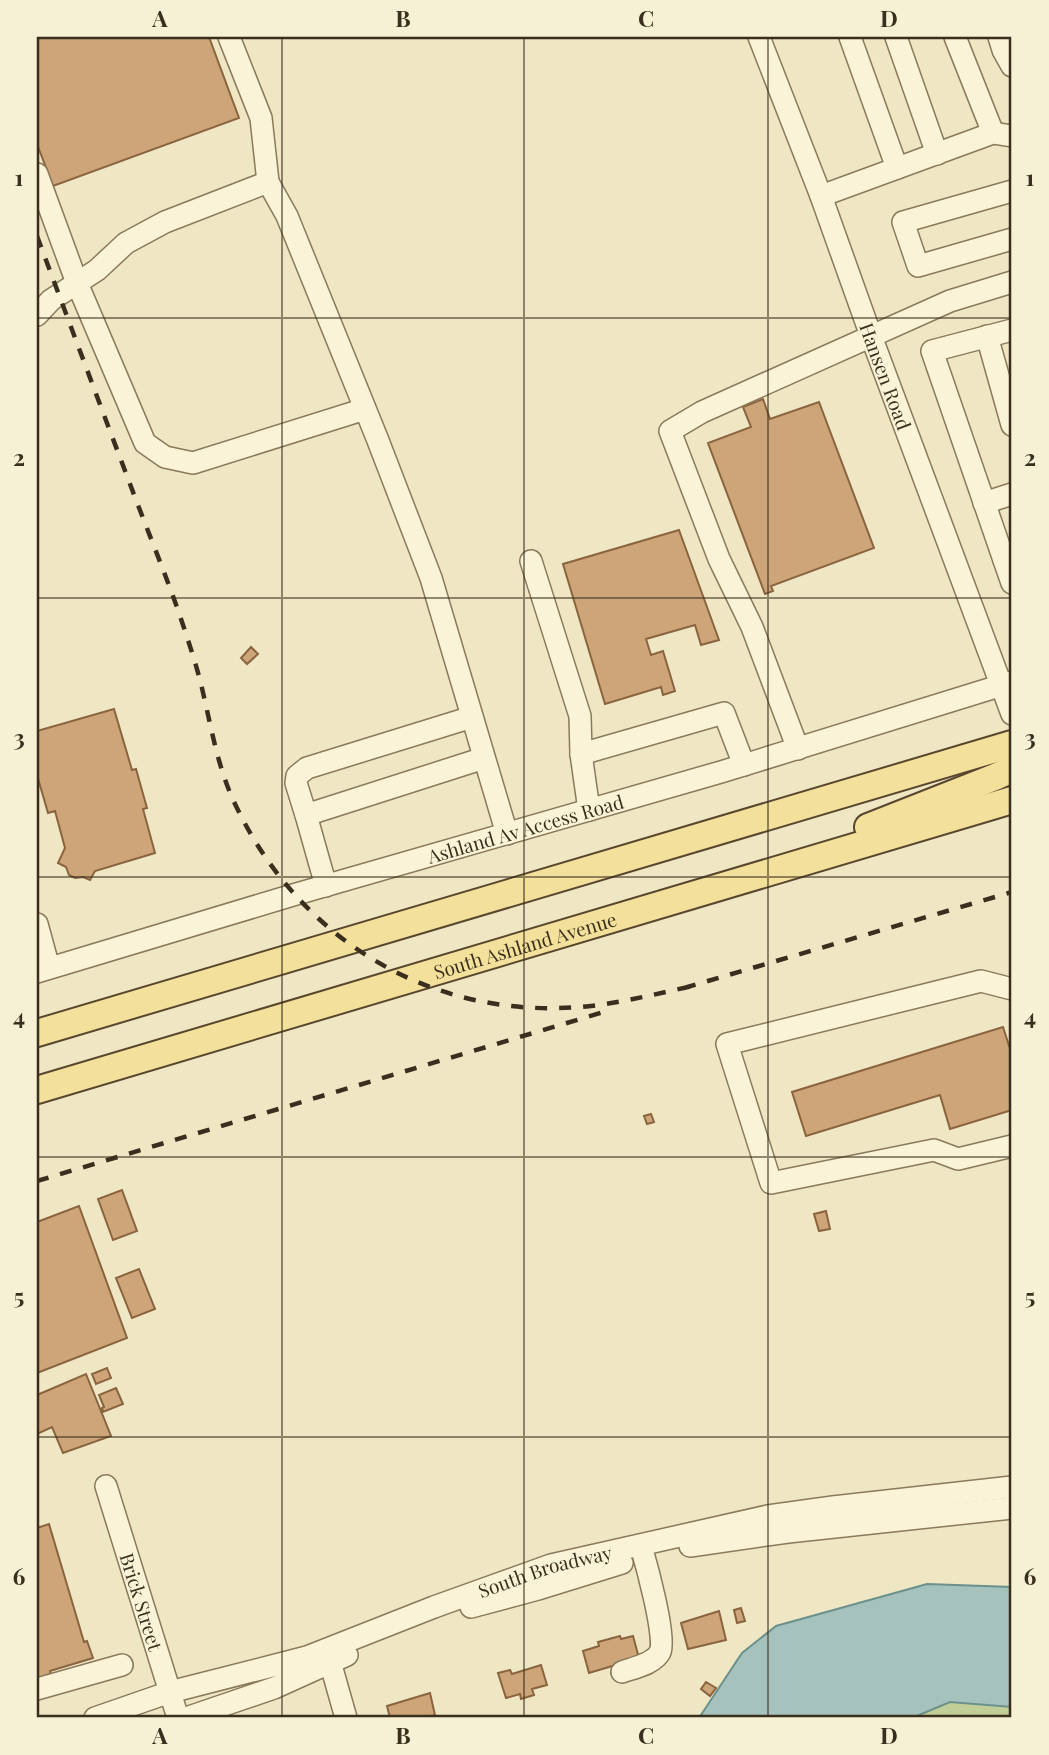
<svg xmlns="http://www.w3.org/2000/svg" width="1049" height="1755" viewBox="0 0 1049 1755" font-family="'Playfair Display',serif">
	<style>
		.green { fill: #c2ce98 }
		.water { fill: #a6c2bd; stroke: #6c918c; stroke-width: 2 }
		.building { fill: #cea579; stroke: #8a643f; stroke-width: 2 }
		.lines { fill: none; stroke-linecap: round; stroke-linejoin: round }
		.minor-casing { stroke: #8a795a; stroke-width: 24 }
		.major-casing { stroke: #58462e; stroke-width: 30 }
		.minor { stroke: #faf3d8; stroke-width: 21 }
		.major { stroke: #f3e09b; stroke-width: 26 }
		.rail { stroke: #3a2f1e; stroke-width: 4.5; stroke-dasharray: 12 12; stroke-linecap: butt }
		.grid { fill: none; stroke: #3a2f1e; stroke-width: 2; stroke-opacity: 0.55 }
		.labels { text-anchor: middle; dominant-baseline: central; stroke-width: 7; stroke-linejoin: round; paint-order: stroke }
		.street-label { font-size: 19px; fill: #3a2f1e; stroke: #f6f0d4 }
		.neatline { fill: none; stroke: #3a2f1e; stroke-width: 2.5 }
		.grid-label { font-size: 23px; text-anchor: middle; font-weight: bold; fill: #3a2f1e }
	</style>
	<rect width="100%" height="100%" fill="#efe7c4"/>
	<path class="green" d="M950,1702L1012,1707V1718H912Z"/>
	<path class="water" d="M927,1584L1012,1587V1707L950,1702L912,1718H699L742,1653L776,1626Z"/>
	<path class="building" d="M37,37H209L239,118L53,186L37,144Z
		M763,399L770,419L819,402L874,548L771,586L773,591L765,594L708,443L751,427L743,407Z
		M679,530L719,640L701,645L695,625L646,639L651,655L663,651L675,691L663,695L661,687L605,704L563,564Z
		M251,647L258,654L247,664L241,658Z
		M114,709L132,770L136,769L147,808L143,809L155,853L95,871L90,880L83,877L75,878L69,875L66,867L58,863L65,848L55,811L48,813L37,775V731Z
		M1003,1027L1012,1055V1110L950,1129L940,1095L806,1136L792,1092Z
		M651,1114L654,1122L647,1124L644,1116Z
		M122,1190L137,1231L113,1240L98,1199Z
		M79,1206L127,1338L37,1373V1222Z
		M826,1211L830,1229L819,1231L814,1214Z
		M139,1269L155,1309L132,1318L116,1278Z
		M107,1368L111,1378L96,1384L92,1374Z
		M86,1374L111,1436L63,1453L52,1427L37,1434V1395Z
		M116,1388L123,1404L103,1412L102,1408L104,1407L99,1395Z
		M49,1524L84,1642L87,1641L93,1658L50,1671L51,1676L37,1680V1528Z
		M741,1608L745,1621L737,1623L734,1610Z
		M719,1611L726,1640L688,1649L681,1623Z
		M620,1636L621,1639L633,1636L639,1658L589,1673L583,1651L599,1646L598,1642Z
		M541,1665L547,1685L532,1689L534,1695L521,1699L520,1694L506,1698L498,1673L510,1670L512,1674Z
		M706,1682L716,1688L710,1696L701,1689Z
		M430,1693L435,1715L424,1718H390L387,1706Z"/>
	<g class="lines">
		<g class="minor-casing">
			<g id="minor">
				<path d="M229,37L261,118L268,182"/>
				<path id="s1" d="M759,37L821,196L871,336L1012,714"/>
				<path d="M850,37L897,168"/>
				<path d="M896,37L937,154"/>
				<path d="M955,37L993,133"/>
				<path d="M999,37L1003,50L1012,66"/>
				<path d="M37,174L77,283L145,443L165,457L193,463L365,409"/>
				<path d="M1012,191L903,222L918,266L1012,239"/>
				<path d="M821,196L993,133L1012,136"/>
				<path d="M37,315L51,300L97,270L126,243L165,222L268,182L287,216L377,438L431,578L507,834"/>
				<path d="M1012,330L932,351L1004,560L1012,558"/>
				<path d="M987,336L1012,425"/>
				<path d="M984,503L1012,494"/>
				<path d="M1004,560L1012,583"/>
				<path d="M531,561L580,716L581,754L589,810"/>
				<path d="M798,749L752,627L719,559L670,431L702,412L950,301L1012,282"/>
				<path d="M581,754L724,713L744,765"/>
				<path d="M306,815L296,783L297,776L307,768L472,717"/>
				<path d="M326,886L306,815L484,758"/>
				<path d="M37,924L49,968"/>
				<path id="s2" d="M37,972L293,895L721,772L1012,682"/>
				<path d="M1012,989L981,981L727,1044L771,1183L934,1150L958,1159L1012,1146"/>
				<path id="s3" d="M106,1486L178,1718"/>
				<path d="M690,1546L788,1532L1012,1508"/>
				<path d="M471,1607L538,1589L622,1563"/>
				<path d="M327,1651L346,1718"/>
				<path d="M622,1672C633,1668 654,1664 660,1652C667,1639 646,1563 641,1546"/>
				<path d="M37,1689L122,1665"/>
				<path id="s4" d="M95,1718L170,1692L307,1657L434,1607L551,1565L768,1516L833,1507L1012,1487"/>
				<path d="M186,1718L274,1688L347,1655"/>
			</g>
		</g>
		<g class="major-casing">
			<g id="major">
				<path d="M868,827L995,777L1006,772L1012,766"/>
				<path d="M37,1033L1012,744"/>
				<path id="s5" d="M37,1090L1012,800"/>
			</g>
		</g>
		<use href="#minor" class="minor"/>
		<use href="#major" class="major"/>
		<path class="rail" d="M37,236C68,319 99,402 130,484C146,527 164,570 179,613C187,637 195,660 201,684C211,725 217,767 236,806C300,940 431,1019 580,1007C618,1004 655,994 693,986
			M684,988L1012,892
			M37,1181L607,1011"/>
	</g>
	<path class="grid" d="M282,37V1718M524,37V1718M768,37V1718M37,318H1012M37,598H1012M37,877H1012M37,1157H1012M37,1437H1012"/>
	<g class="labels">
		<g class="street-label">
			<text stroke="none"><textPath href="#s1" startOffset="362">Hansen Road</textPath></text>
			<text stroke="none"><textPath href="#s2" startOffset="509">Ashland Av Access Road</textPath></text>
			<text stroke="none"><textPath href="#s5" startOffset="509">South Ashland Avenue</textPath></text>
			<text stroke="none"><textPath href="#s4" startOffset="474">South Broadway</textPath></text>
			<text stroke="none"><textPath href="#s3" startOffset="121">Brick Street</textPath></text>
		</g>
	</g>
	<rect width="1049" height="1755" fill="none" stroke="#f6f0d4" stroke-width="77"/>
	<rect x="38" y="38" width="972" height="1678" class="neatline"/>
	<g class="grid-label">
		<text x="160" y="27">A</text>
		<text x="403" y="27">B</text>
		<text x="646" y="27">C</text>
		<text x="889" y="27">D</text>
		<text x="19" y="186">1</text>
		<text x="1030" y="186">1</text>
		<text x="19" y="466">2</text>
		<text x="1030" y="466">2</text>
		<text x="19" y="746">3</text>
		<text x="1030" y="746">3</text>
		<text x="19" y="1025">4</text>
		<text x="1030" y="1025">4</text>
		<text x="19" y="1305">5</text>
		<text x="1030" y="1305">5</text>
		<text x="19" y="1585">6</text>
		<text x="1030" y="1585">6</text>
		<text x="160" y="1744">A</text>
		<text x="403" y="1744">B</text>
		<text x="646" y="1744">C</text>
		<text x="889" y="1744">D</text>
	</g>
</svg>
